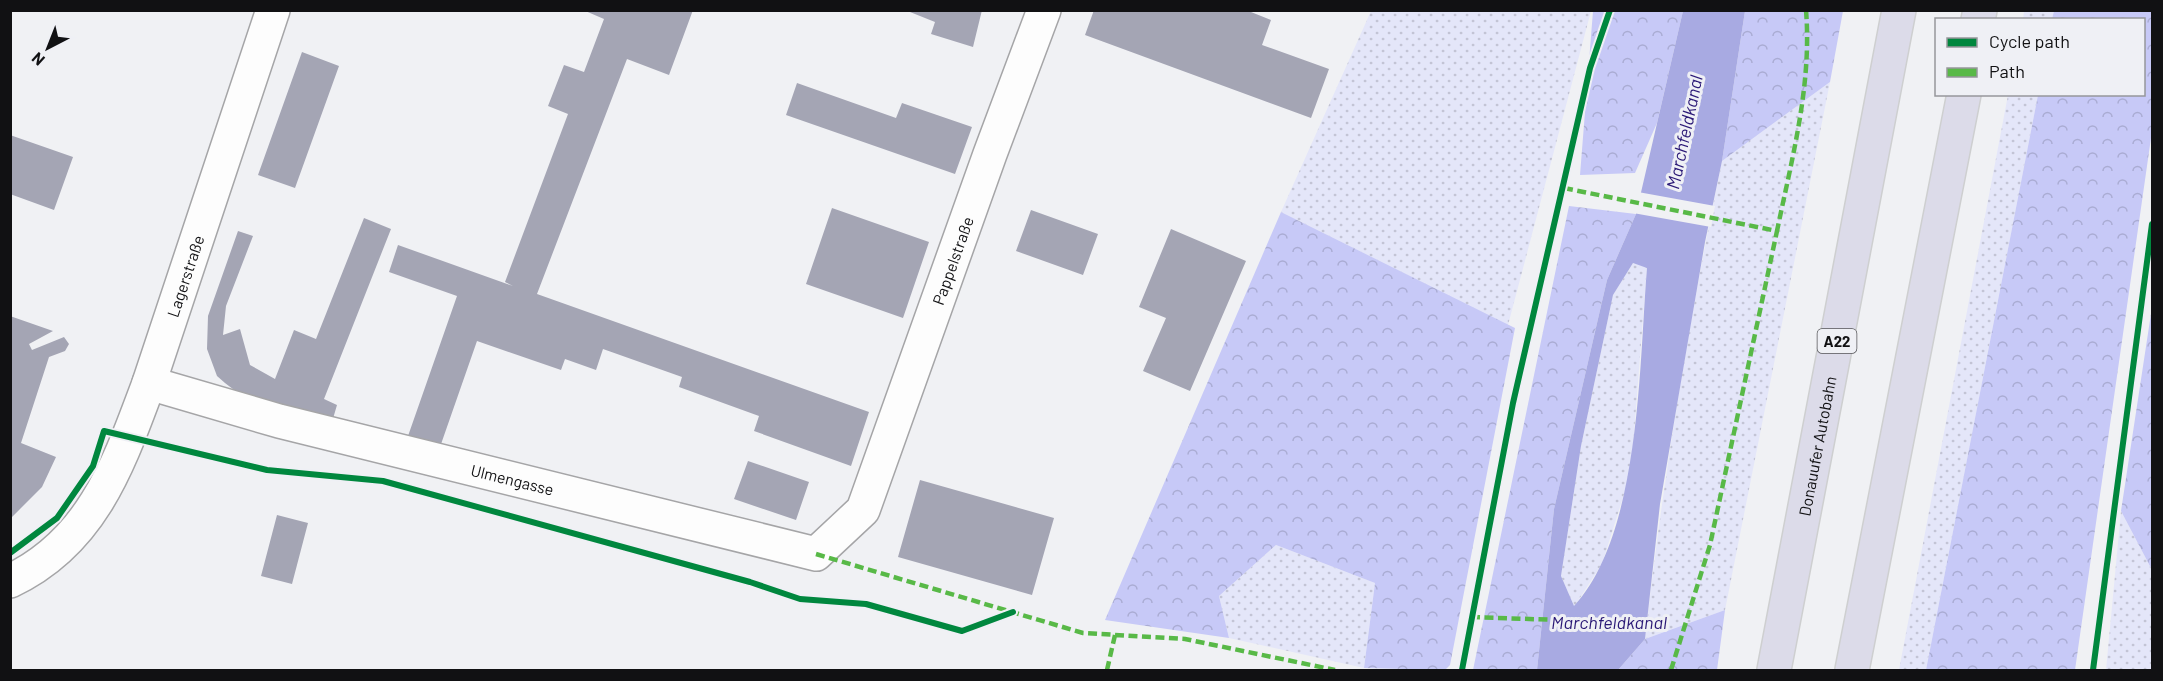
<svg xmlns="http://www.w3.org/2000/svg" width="2163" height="681" viewBox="0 0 2163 681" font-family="Barlow,sans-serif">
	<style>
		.grass { fill: url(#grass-dots) }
		.forest { fill: url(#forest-crowns) }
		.water { fill: #a8aae2; fill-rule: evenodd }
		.pier { fill: #f0f1f4 }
		.building { fill: #a4a5b4 }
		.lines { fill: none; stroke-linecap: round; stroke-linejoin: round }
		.street-casing { stroke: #a5a5a7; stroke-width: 36 }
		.highway-casing { stroke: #cecfd0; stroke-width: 36 }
		.street { stroke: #fdfdfd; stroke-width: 33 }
		.highway { stroke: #dcdbe9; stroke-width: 33 }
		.quiet { stroke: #58b947; stroke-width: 4.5; stroke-dasharray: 9 4.5; stroke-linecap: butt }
		.cycleway-casing { stroke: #eff0f5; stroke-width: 10 }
		.cycleway { stroke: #00873e; stroke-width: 6 }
		.labels { text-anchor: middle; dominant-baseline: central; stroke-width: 6; stroke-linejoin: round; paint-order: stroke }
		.shield { fill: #eff0f5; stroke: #545457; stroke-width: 1.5 }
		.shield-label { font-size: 15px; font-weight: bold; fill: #111113 }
		.street-label { font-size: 16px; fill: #111113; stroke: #eff0f5 }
		.water-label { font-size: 18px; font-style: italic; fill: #2a1876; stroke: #eff0f5 }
	</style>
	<defs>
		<pattern id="grass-dots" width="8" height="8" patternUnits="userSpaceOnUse" patternTransform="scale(1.5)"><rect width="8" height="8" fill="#e4e6f9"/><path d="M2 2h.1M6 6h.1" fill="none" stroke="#c3c4d5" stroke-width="1.8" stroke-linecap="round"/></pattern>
		<pattern id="forest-crowns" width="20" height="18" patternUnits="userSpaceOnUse" patternTransform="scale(1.5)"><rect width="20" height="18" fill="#c7c9f7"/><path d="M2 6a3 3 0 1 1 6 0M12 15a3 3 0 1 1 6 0" fill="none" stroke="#aaacd3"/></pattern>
	</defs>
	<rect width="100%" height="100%" fill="#f0f1f4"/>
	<path class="grass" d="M1371,11H1591L1508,325L1281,212Z
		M2024,11H2054L2052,19L2023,20Z
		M1830,82L1725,610L1645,639C1663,479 1689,319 1722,161Z
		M2008,95H2038L1926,670H1899Z
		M1633,263L1647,267L1631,472L1602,564L1574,607L1561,576L1581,446L1613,295Z
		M2121,511L2152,570V670H2106Z
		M1276,545L1375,583L1364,668L1229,638L1219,596Z"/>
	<path class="forest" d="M1593,11H1683L1657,123L1635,173L1580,175Z
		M1745,11H1843L1830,82L1722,161Z
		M2054,11H2152V131L2075,670H1926L2038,95L2144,94V20L2052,19Z
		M1569,206L1636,214L1607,280L1554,509L1537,670H1473Z
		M1281,212L1515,328L1450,665L1445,670L1364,668L1375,583L1276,545L1219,596L1229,638L1105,620Z
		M2152,307V570L2121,511Z
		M1725,610L1717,670H1618L1645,639Z"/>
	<path class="water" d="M1683,11H1745L1722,161L1705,242L1660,504L1645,639L1618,670H1537L1554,509L1607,280L1636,214ZM1633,263L1647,268C1639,364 1641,533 1574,606L1561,576L1581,446L1613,295Z"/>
	<path class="pier" d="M1638,192L1715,206L1711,227L1633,213Z"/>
	<path class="building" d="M583,10H693L669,75L627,59L537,294L869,412L851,466L754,431L759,416L679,387L682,377L603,349L596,370L565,359L561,370L477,341L440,447L408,436L457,296L389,272L398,245L513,286L505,282L568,114L548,106L564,65L584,72L604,19Z
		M905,10H982L973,47L931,34L935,22Z
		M1094,10H1246L1271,20L1262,45L1329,69L1311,118L1085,35Z
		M302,52L339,66L295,188L258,175Z
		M797,83L896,118L902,103L972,127L955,174L786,115Z
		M10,135L73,157L54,210L10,194Z
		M832,208L929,242L903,318L806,284Z
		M1031,210L1098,234L1083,275L1016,251Z
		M364,218L391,229L324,399L337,405L332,422L242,396L225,383L217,376L207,349L208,316L238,231L253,236L226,306L223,335L240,329L250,365L275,379L294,330L316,339Z
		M1171,229L1246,261L1190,391L1143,371L1166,318L1139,307Z
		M10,316L53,331L29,344L32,350L64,337L69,344L65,351L49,357L21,443L56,457L42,487L10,519Z
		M748,461L809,482L796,520L734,499Z
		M920,480L1054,518L1032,595L898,557Z
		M277,515L308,523L292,584L261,576Z"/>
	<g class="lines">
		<g class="street-casing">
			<g id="street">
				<path id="s1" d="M149,383L279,421L816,554L863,510L990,154L1044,10"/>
				<path id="s2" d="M10,581C93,542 119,463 149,383L273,10"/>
			</g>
		</g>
		<g class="highway-casing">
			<g id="highway">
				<path d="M1978,20L1980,10"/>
				<path id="s3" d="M1774,670L1899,10"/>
				<path d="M1852,670L1964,94"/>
			</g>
		</g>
		<use href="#street" class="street"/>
		<use href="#highway" class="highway"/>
		<path class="quiet" d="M1564,188L1777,231C1792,158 1812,85 1806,10
			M816,554L1083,633L1185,639L1335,670
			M1471,617L1559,620
			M1107,670L1115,635
			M1671,670L1710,545L1777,231"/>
		<g class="cycleway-casing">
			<path id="cycleway" d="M10,553L57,518L93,466L104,431L267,470L383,481L750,582L800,599L866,604L962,631L1013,612
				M1462,670L1513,403L1590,68L1610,10
				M2093,670L2152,224"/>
		</g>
		<use href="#cycleway" class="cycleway"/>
	</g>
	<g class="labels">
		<rect class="shield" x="1817.5" y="329" width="39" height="24" rx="4.5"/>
		<g class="shield-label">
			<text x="1837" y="341">A22</text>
		</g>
		<g class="street-label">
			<text stroke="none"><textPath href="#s1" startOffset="1018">Pappelstraße</textPath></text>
			<text stroke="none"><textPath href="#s2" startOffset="362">Lagerstraße</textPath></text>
			<text stroke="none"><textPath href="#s3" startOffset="228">Donauufer Autobahn</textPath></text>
			<text stroke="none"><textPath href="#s1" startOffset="376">Ulmengasse</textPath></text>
		</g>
		<g class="water-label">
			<text transform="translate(1684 132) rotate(-78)">Marchfeldkanal</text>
			<text x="1609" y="622">Marchfeldkanal</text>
		</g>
	</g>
	<rect width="2163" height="681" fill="none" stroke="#111113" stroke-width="24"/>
	<rect x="1935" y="18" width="210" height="78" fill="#eff0f5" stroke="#96979b" stroke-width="1.5"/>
	<rect x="1947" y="38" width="30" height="9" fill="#00873e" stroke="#96979b" stroke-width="1.5"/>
	<text x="1989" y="48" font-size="18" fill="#111113">Cycle path</text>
	<rect x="1947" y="68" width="30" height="9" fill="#58b947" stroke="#96979b" stroke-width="1.5"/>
	<text x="1989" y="78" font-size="18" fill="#111113">Path</text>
	<g transform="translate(48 48) rotate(222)" stroke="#eff0f5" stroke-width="4.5" paint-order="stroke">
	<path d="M0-4.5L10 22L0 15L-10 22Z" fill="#111113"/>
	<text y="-9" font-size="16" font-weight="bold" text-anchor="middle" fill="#111113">N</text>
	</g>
</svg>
